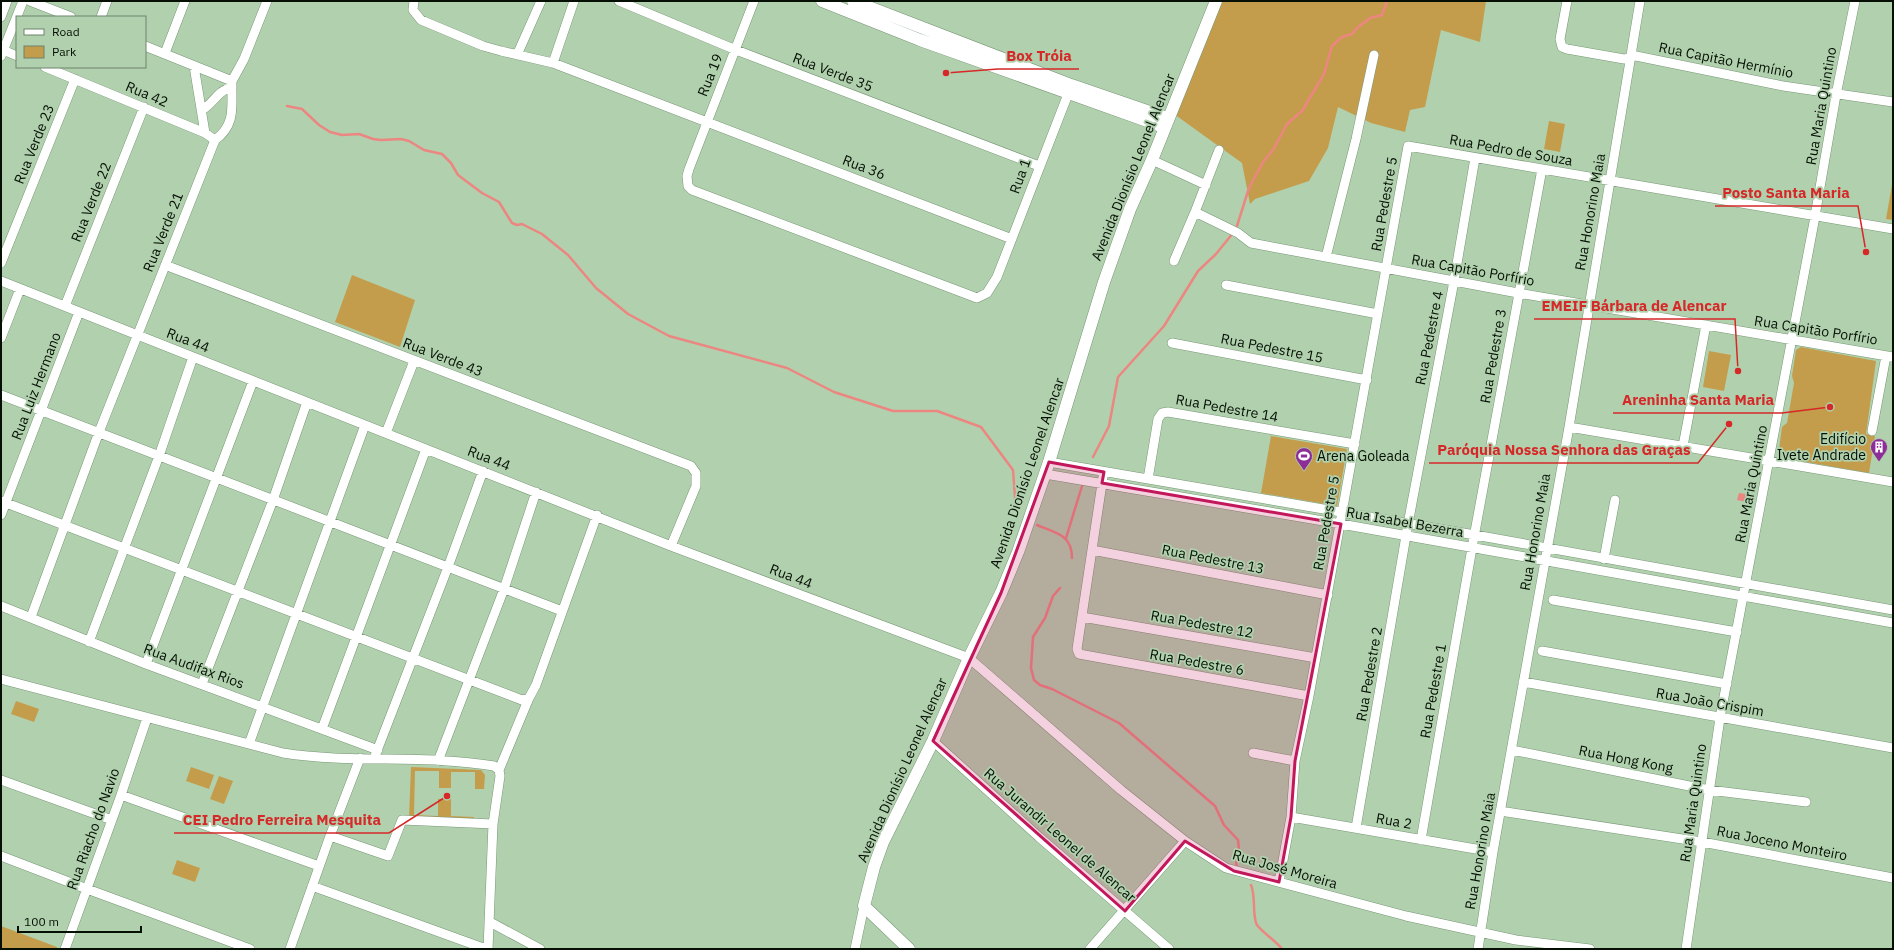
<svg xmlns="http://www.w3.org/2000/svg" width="1894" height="950" viewBox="0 0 1894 950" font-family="'IBM Plex Sans',sans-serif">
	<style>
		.green { fill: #c49d4c }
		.water { fill: #eb8681 }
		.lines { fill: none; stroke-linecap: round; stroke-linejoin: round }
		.stream { stroke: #eb8681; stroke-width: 2.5 }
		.street-casing { stroke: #789776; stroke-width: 10 }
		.secondary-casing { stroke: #789776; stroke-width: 13 }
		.street { stroke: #fff; stroke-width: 9 }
		.secondary { stroke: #fff; stroke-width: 12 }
		.marked { fill: #c2185b; fill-opacity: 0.2; stroke: #c2185b; stroke-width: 3; stroke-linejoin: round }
		.labels { text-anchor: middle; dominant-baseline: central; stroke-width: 3.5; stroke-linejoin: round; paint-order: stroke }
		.street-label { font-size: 14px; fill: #050f04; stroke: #b1d1ae }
		.poi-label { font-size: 14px; fill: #050f04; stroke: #b1d1ae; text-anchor: end }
		.leader { fill: none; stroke: #d62828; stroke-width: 1.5 }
		.callout-dot { fill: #d62828; stroke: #b1d1ae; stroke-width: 1.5 }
		.callout-label { font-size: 15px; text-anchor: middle; font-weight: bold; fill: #d62828; stroke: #b1d1ae; stroke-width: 3.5; stroke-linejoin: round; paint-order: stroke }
	</style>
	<rect width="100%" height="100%" fill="#b1d1ae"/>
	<path class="green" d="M1220,1H1486L1480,42L1441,30L1425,107L1410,110L1405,132L1371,123L1338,107L1328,148L1309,181L1255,199L1250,204L1242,163L1174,114Z
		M1549,121L1565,124L1560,152L1544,149Z
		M1893,179V220L1886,219Z
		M352,275L415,300L400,347L335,322Z
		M1801,347L1876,361L1866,434L1875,436L1869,473L1778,457L1782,427L1787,423L1794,383L1792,376L1796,350Z
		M1709,351L1731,355L1724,391L1703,387Z
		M1271,436L1347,449L1337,506L1261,493Z
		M16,701L39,709L34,722L11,714Z
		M191,767L214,775L209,789L186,781Z
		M411,767L481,770L485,775L484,789H475V772H451V788H439V771H415L414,815L438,816V799H451V816L474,817V819L409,817Z
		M219,776L233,781L224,804L210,799Z
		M177,860L200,868L195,882L172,874Z
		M1,926L57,947V949H1Z"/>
	<path class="water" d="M1739,493L1753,495L1752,503L1737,500Z"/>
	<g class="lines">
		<path class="stream" d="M287,106L302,109L319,125L330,132L342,135L359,134L373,139L381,140L401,139L409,141L424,150L442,154L451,163L458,175L482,193L499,202L512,223L517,225L522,224L542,234L568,255L596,288L628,314L669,336L787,368L834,392L893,411H937L981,427L1013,470L1016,511
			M1236,229L1249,188L1263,162L1273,150L1287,124L1302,111L1324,74L1332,46L1342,37L1352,34L1357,28L1370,18L1382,15L1387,1
			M1093,457L1109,426L1118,377L1164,326L1198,271L1216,254L1233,233
			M1037,525C1055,533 1072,534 1072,558
			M1066,538L1082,486
			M1060,588L1053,596L1045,618L1033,637L1031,668L1034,680L1040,685L1052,689L1119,723L1215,806L1224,825L1238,840L1239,850L1236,864L1238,868
			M1251,885C1256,896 1252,917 1257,925C1264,934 1275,940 1282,949"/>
		<g class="street-casing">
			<path id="street" d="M30,1L71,17
				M414,1L413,10L421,20L483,46L501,51L553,63L1012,239
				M619,1L736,50L1039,166
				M754,1L689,169L687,176L688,186L692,190L977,298L987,293L997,277L1070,89
				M1567,1L1560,39L1562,47L1567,49L1624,59L1636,56L1783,86L1893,102
				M1,17L7,1
				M101,17L107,1
				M145,46L232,81L244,59L267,1
				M1,49L17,56
				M165,53L185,1
				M517,55L541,1
				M1,56L23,1
				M553,63L574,1
				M194,66L205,133
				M45,67L205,133L215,140
				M202,110C215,102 217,91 232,87
				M215,140C237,124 231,105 232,81
				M1152,160L1206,185
				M1195,212L1238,233L1251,243L1518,293L1893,357
				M1326,257L1356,139L1374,55
				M1174,261L1195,212L1219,150
				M1,263L75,79
				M165,265L691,466L696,473V486L671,546
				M1,281L671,546L969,658L1121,790L1185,841L1226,868L1406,916L1516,940L1590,949
				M1226,285L1378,314
				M65,306L144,107
				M1,338L20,289
				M1172,343L1367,380
				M1,395L562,611
				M1569,427L1893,482
				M1872,431L1886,356
				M386,433L414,361
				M1683,446L1706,325
				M1049,462L1475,535L1893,610
				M1045,474L1341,524L1893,623
				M1103,477L1077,649L1079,654L1309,696
				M1148,479L1158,419L1162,413L1168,412L1355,444
				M1,501L522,700L529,698L536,685L597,515
				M1,515L79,312
				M1092,550L1328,595
				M1604,559L1615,500
				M1553,600L1737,632
				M1,606L146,664L378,750
				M31,617L99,432L215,140
				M1082,617L1316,658
				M89,642L159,456L193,357
				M1542,651L1727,684
				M146,664L253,381
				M1,679L283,753C353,764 424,754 494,766L499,770L500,776L493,824L488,949
				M1523,682L1893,748
				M202,684L273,500L307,402
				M322,729L426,449
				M933,741L1039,837L1169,949
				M249,744L365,425
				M1512,750L1709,790L1806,802
				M1253,753L1295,761
				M375,756L448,567L483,471
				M438,761L504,589L536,492
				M499,770L529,698
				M1,780L112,820
				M121,795L319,866
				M1500,811L1702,842L1893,878
				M1291,817L1493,852
				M1356,828L1408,524L1454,281L1475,158
				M330,836L388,856L402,820L493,824
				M1421,840L1472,548L1542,169
				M1,856L87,889L250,949
				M1279,882L1291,817L1295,761L1309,696L1408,146L1893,229
				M312,886L486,949
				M490,922L540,949
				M65,949L121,795L147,718
				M290,949L330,836L360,758
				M855,949L864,906
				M1090,949L1185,841
				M1478,949L1493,852L1569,427L1640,1
				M1686,949L1720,718L1814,222L1836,95L1855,1"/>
		</g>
		<g class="secondary-casing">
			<path id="secondary" d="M822,1L920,40L1164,127
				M853,1L1071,85L1167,118
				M909,949L864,906L874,867L883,842L933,741L969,658L1001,593L1018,552L1049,462L1104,282L1130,209L1152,160L1216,1"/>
		</g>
		<use href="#street" class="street"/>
		<use href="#secondary" class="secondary"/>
	</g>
	<path class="marked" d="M1049,462L1104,472L1102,483L1341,524L1295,761L1291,817L1279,882L1234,871L1185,841L1125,911L933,741L1001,593Z"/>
	<defs>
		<g id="building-pin" transform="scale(0.9)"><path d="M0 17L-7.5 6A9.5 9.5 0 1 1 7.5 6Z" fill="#8d2e98" stroke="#b1d1ae"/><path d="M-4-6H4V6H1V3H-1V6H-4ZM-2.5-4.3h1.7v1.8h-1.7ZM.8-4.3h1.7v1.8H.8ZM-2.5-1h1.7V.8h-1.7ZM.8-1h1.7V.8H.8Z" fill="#fff"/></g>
		<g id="stadium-pin" transform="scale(0.9)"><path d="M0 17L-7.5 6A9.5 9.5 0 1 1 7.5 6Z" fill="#8d2e98" stroke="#b1d1ae"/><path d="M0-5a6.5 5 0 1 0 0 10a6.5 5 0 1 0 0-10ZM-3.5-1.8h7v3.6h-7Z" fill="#fff"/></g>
	</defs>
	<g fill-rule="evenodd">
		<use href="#building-pin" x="1879" y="447"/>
		<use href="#stadium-pin" x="1304" y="456"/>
	</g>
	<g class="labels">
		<g class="street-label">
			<text transform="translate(1726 60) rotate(11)">Rua Capitão Hermínio</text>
			<text transform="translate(833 72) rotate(21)">Rua Verde 35</text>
			<text transform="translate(710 75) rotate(-68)">Rua 19</text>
			<text transform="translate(147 94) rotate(23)">Rua 42</text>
			<text transform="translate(1821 106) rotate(-80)">Rua Maria Quintino</text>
			<text transform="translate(34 144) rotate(-68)">Rua Verde 23</text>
			<text transform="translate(1511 150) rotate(10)">Rua Pedro de Souza</text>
			<text transform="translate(864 167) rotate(21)">Rua 36</text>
			<text transform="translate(1133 167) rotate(-68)">Avenida Dionísio Leonel Alencar</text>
			<text transform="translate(1020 176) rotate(-70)">Rua 1</text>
			<text transform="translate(91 202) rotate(-68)">Rua Verde 22</text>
			<text transform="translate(1384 204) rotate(-80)">Rua Pedestre 5</text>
			<text transform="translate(1590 212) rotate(-80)">Rua Honorino Maia</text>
			<text transform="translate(163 232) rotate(-68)">Rua Verde 21</text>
			<text transform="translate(1473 270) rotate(10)">Rua Capitão Porfírio</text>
			<text transform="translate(1816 330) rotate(9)">Rua Capitão Porfírio</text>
			<text transform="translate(1429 338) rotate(-79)">Rua Pedestre 4</text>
			<text transform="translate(188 340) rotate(21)">Rua 44</text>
			<text transform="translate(1272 348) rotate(11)">Rua Pedestre 15</text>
			<text transform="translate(1493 356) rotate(-80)">Rua Pedestre 3</text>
			<text transform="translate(443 357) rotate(21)">Rua Verde 43</text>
			<text transform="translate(36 386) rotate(-69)">Rua Luiz Hermano</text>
			<text transform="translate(1227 408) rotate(10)">Rua Pedestre 14</text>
			<text transform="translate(489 458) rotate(21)">Rua 44</text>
			<text transform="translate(1027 473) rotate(-71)">Avenida Dionísio Leonel Alencar</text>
			<text transform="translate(1751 484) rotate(-79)">Rua Maria Quintino</text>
			<text transform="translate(1405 522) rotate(10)">Rua Isabel Bezerra</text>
			<text transform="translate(1326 523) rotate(-80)">Rua Pedestre 5</text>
			<text transform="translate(1535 532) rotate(-80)">Rua Honorino Maia</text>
			<text transform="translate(1213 559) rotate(11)">Rua Pedestre 13</text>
			<text transform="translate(791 576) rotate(21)">Rua 44</text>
			<text transform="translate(1202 624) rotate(10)">Rua Pedestre 12</text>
			<text transform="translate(1197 662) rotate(10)">Rua Pedestre 6</text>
			<text transform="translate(194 666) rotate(20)">Rua Audifax Rios</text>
			<text transform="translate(1369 674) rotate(-80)">Rua Pedestre 2</text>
			<text transform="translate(1433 691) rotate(-80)">Rua Pedestre 1</text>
			<text transform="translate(1710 702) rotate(10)">Rua João Crispim</text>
			<text transform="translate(1626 759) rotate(11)">Rua Hong Kong</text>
			<text transform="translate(902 770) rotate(-66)">Avenida Dionísio Leonel Alencar</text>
			<text transform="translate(1693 803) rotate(-82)">Rua Maria Quintino</text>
			<text transform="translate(1394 821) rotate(10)">Rua 2</text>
			<text transform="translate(93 829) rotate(-70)">Rua Riacho do Navio</text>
			<text transform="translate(1060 835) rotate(41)">Rua Jurandir Leonel de Alencar</text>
			<text transform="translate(1782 843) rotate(11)">Rua Joceno Monteiro</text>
			<text transform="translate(1480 851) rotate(-80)">Rua Honorino Maia</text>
			<text transform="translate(1285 869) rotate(16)">Rua José Moreira</text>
		</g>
		<g class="poi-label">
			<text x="1866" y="439">Edifício<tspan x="1866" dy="16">Ivete Andrade</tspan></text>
			<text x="1317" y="456" text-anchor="start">Arena Goleada</text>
		</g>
	</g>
	<path class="leader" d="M946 73L998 69H1079M1866 252L1858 206H1715M1738 371L1735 319H1534M1830 407L1782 413H1613M1729 424L1698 463H1429M447 796L389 833H174"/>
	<g class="callout-dot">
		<circle cx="946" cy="73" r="4"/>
		<circle cx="1866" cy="252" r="4"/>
		<circle cx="1738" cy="371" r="4"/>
		<circle cx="1830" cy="407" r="4"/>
		<circle cx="1729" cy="424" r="4"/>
		<circle cx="447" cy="796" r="4"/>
	</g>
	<g class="callout-label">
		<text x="1039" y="61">Box Tróia</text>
		<text x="1786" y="198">Posto Santa Maria</text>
		<text x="1634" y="311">EMEIF Bárbara de Alencar</text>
		<text x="1698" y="405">Areninha Santa Maria</text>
		<text x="1564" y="455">Paróquia Nossa Senhora das Graças</text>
		<text x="282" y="825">CEI Pedro Ferreira Mesquita</text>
	</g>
	<rect width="1894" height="950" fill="none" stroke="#050f04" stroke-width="4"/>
	<rect x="16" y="16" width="130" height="52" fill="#b1d1ae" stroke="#6c836a"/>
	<rect x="24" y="29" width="20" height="6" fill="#ffffff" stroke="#6c836a"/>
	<text x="52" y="36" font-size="12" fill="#050f04">Road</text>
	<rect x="24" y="46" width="20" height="12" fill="#c49d4c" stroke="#6c836a"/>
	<text x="52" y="56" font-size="12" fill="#050f04">Park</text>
	<path d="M18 926v6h123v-6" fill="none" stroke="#050f04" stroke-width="2"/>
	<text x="24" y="926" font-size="12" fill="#050f04" stroke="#b1d1ae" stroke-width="3" paint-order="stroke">100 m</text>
</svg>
